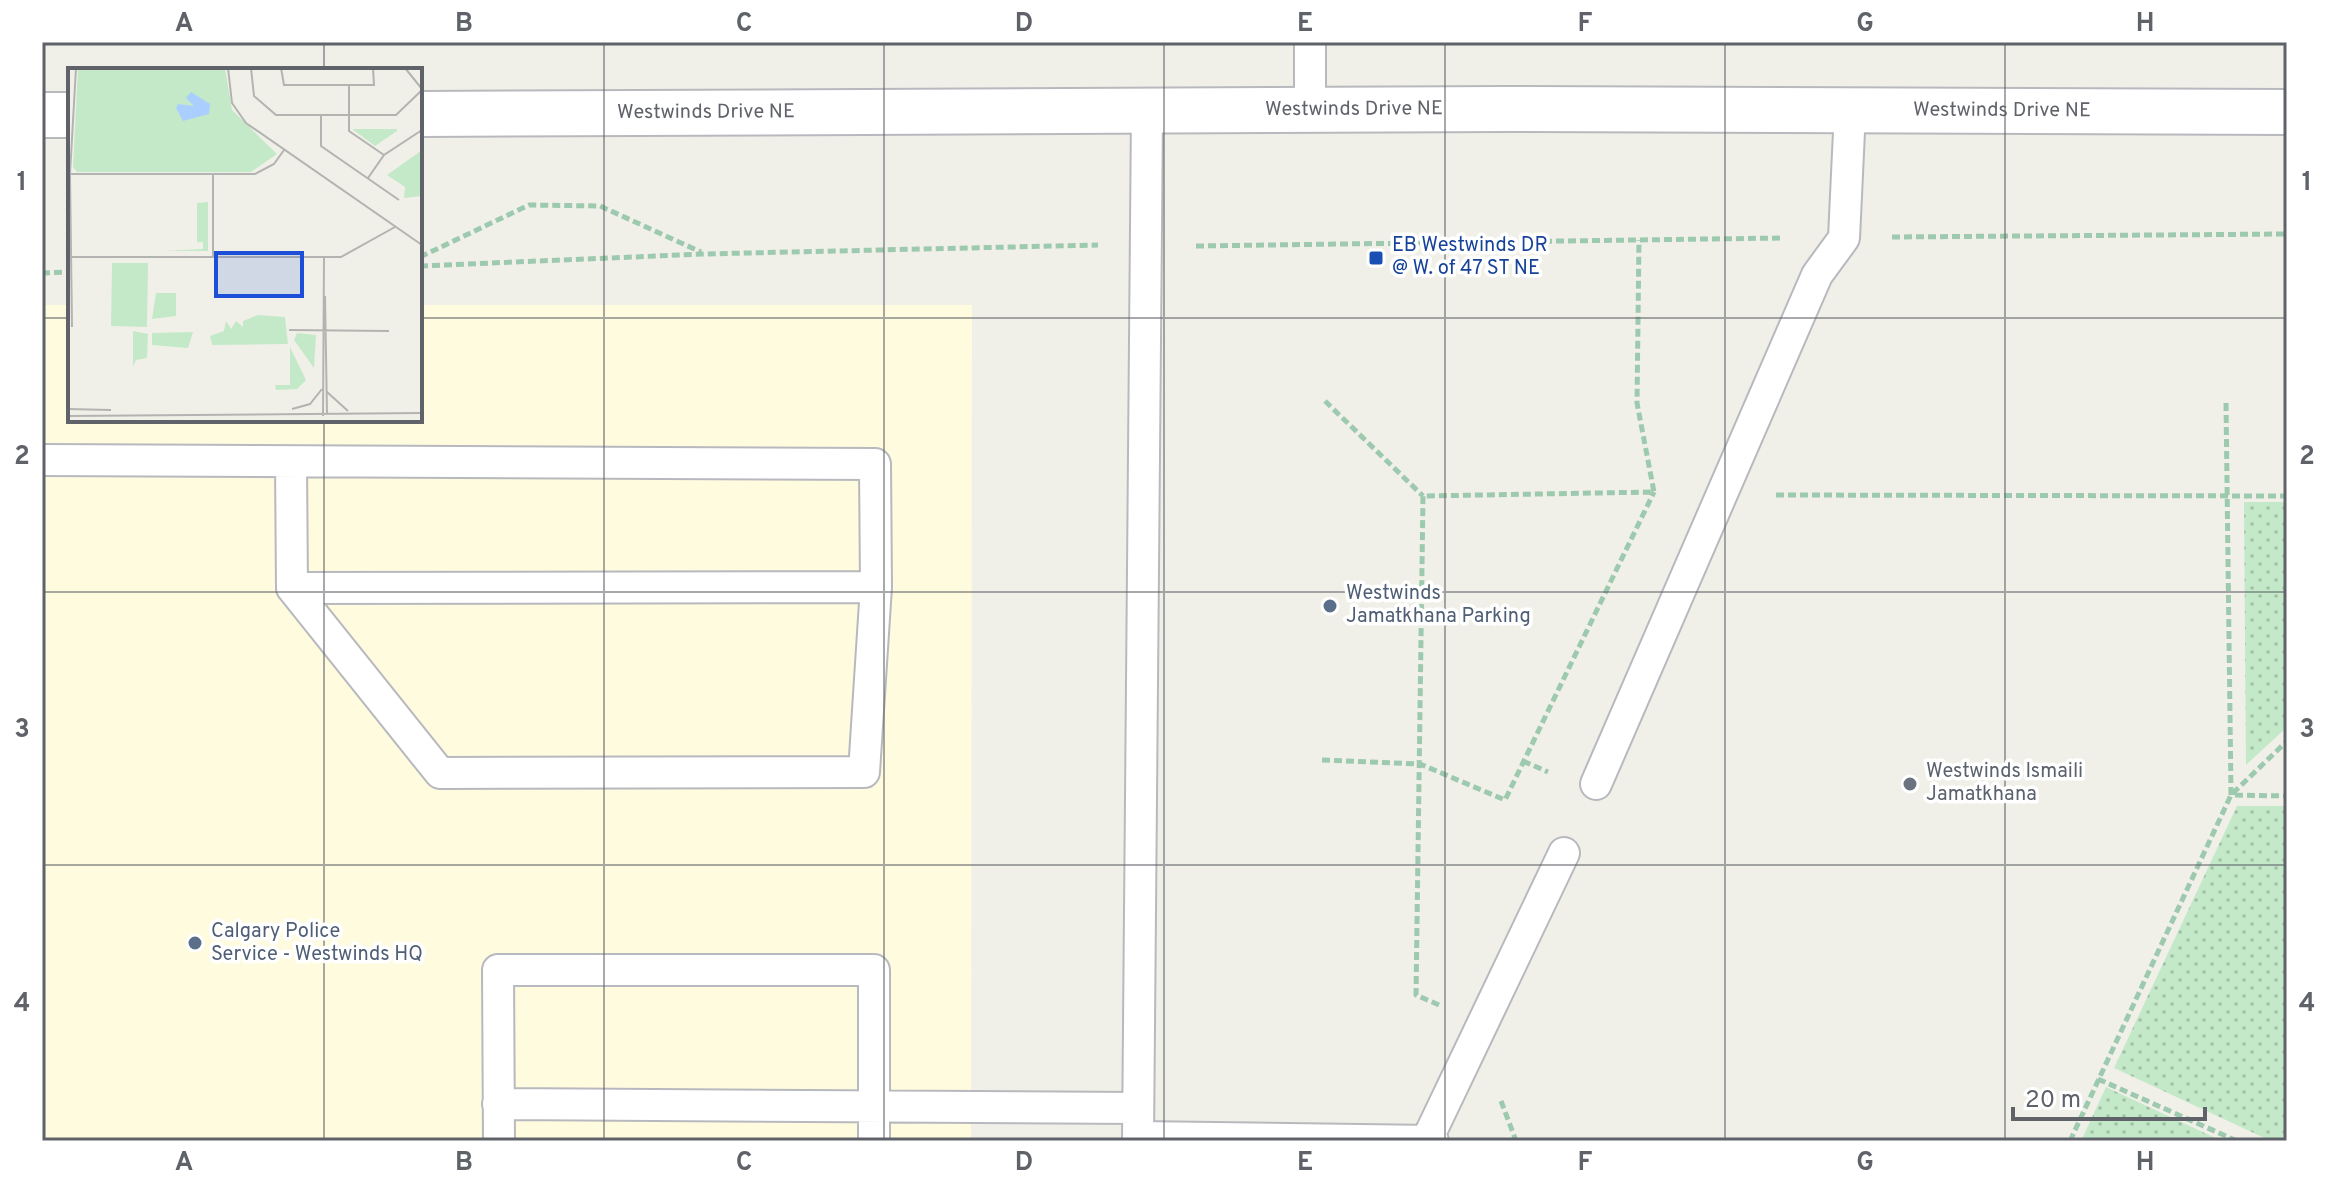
<svg xmlns="http://www.w3.org/2000/svg" width="2329" height="1183" viewBox="0 0 2329 1183" font-family="Overpass,sans-serif">
	<style>
		.commercial { fill: #fffbdf }
		.grass { fill: url(#grass-dots) }
		.lines { fill: none; stroke-linecap: round; stroke-linejoin: round }
		.service-casing { stroke: #b8b9be; stroke-width: 34 }
		.tertiary-casing { stroke: #b8b9be; stroke-width: 48 }
		.path { stroke: #9dcaaf; stroke-width: 5; stroke-dasharray: 8 4; stroke-linecap: butt }
		.service { stroke: #fff; stroke-width: 30 }
		.tertiary { stroke: #fff; stroke-width: 44 }
		.grid { fill: none; stroke: #5f6268; stroke-width: 2; stroke-opacity: 0.55 }
		.transit-dot { fill: #1a4fb4; stroke: #fff; stroke-width: 3 }
		.service-dot { fill: #5c6f8a; stroke: #fff; stroke-width: 3 }
		.worship-dot { fill: #6b7280; stroke: #fff; stroke-width: 3 }
		.labels { text-anchor: middle; dominant-baseline: central; stroke-width: 7; stroke-linejoin: round; paint-order: stroke }
		.street-label { font-size: 20px; fill: #5f6268; stroke: #fff }
		.transit-label { font-size: 20px; fill: #164399; stroke: #fff; text-anchor: start }
		.service-label { font-size: 20px; fill: #4e5e75; stroke: #fff; text-anchor: start }
		.worship-label { font-size: 20px; fill: #5b616d; stroke: #fff; text-anchor: start }
		.inset-road { fill: none; stroke: #b3b3b1; stroke-width: 2 }
		.view { fill: #1d4ed8; fill-opacity: 0.15; stroke: #1d4ed8; stroke-width: 4 }
		.inset-edge { fill: none; stroke: #5f6268; stroke-width: 4 }
		.neatline { fill: none; stroke: #5f6268; stroke-width: 3 }
		.grid-label { font-size: 26px; text-anchor: middle; font-weight: bold; fill: #5f6268 }
	</style>
	<defs>
		<pattern id="grass-dots" width="8" height="8" patternUnits="userSpaceOnUse" patternTransform="scale(2)"><rect width="8" height="8" fill="#c4e9c9"/><path d="M2 2h.1M6 6h.1" fill="none" stroke="#a2c0a7" stroke-width="1.8" stroke-linecap="round"/></pattern>
	</defs>
	<rect width="100%" height="100%" fill="#f1f0e8"/>
	<path class="commercial" d="M42,305H70V420H420V305H972L971,1141H42Z"/>
	<path class="grass" d="M2244,502H2287V727L2246,765Z
		M2237,806H2287V1141H2271L2114,1068Z
		M2106,1087L2222,1141H2081Z"/>
	<g class="lines">
		<g class="service-casing">
			<path id="service" d="M1310,42V110
				M42,460L875,464L876,587L864,772L440,773L292,588L876,587
				M291,462L292,588
				M1596,784L1817,275L1844,238L1850,110
				M498,1104L1138,1108
				M1138,1137L1433,1141
				M1428,1138L1564,853
				M499,1141L498,970H874V1141
				M1138,1141L1147,112"/>
		</g>
		<g class="tertiary-casing">
			<g id="tertiary">
				<path id="s1" d="M420,114L1507,109L2287,112"/>
				<path d="M42,115H70"/>
			</g>
		</g>
		<path class="path" d="M1892,237L2287,234
			M1196,246L1782,238
			M420,257L529,205L600,206L701,252
			M420,266L704,254L1098,245
			M42,273L70,272
			M1325,401L1423,496
			M2226,403L2231,795L2287,796
			M1776,495L2287,496
			M1322,760L1420,764L1505,800L1654,492
			M1523,761L1548,772
			M1439,1005L1416,995L1423,496L1654,492L1637,403L1639,240
			M2098,1079L2237,1141
			M1501,1101L1516,1141
			M2070,1141L2231,795L2287,741"/>
		<use href="#service" class="service"/>
		<use href="#tertiary" class="tertiary"/>
	</g>
	<path class="grid" d="M324,42V70M604,42V1141M884,42V1141M1164,42V1141M1445,42V1141M1725,42V1141M2005,42V1141M42,318H70M420,318H2287M324,420V1141M42,592H2287M42,865H2287"/>
	<rect class="transit-dot" x="1368" y="250" width="16" height="16" rx="4"/>
	<g class="service-dot">
		<circle cx="1330" cy="606" r="8"/>
		<circle cx="195" cy="943" r="8"/>
	</g>
	<circle class="worship-dot" cx="1910" cy="784" r="8"/>
	<g class="labels">
		<g class="street-label">
			<text stroke="none"><textPath href="#s1" startOffset="934">Westwinds Drive NE</textPath></text>
			<text stroke="none"><textPath href="#s1" startOffset="1582">Westwinds Drive NE</textPath></text>
			<text stroke="none"><textPath href="#s1" startOffset="286">Westwinds Drive NE</textPath></text>
		</g>
		<g class="transit-label">
			<text x="1392" y="246">EB Westwinds DR<tspan x="1392" dy="23">@ W. of 47 ST NE</tspan></text>
		</g>
		<g class="service-label">
			<text x="1346" y="594">Westwinds<tspan x="1346" dy="23">Jamatkhana Parking</tspan></text>
			<text x="211" y="932">Calgary Police<tspan x="211" dy="23">Service - Westwinds HQ</tspan></text>
		</g>
		<g class="worship-label">
			<text x="1926" y="772">Westwinds Ismaili<tspan x="1926" dy="23">Jamatkhana</tspan></text>
		</g>
	</g>
	<g transform="translate(68 68)">
		<rect width="354" height="354" fill="#f1f0e8"/>
		<path d="M10,0H157L164,42L209,86L183,104H9L5,99ZM284,61H329V63L307,78ZM354,82V128L336,130L337,119L319,107ZM140,134V183H96L135,181V174H129V135ZM44,195H80L79,259L43,258ZM88,225H108V248L84,251ZM190,247L217,249L220,276L144,277L142,268L156,263L158,253L163,261L168,253L175,259V253ZM65,263L80,266L79,290L68,292L65,299ZM125,264L120,280L84,277V265ZM229,265L248,267L246,300L226,272ZM222,279L238,312L229,321L208,322L207,317H222Z" fill="#c4e9c9"/>
		<path d="M47,76L81,78V98L48,97Z" fill="#c4e9c9"/>
		<path d="M123,24L142,36L141,46L115,53L108,40L110,36L126,38L118,30Z" fill="#aacfff"/>
		<path class="inset-road" d="M160,0L164,35L178,55L354,177M183,0L186,28L208,47H328L354,22M213,0L216,17H306L305,0M337,0L354,21M281,17V63L316,87M253,47V78L331,132M1,106H187L206,96L216,82M300,110L316,87L354,62M0,189H273L327,159M145,189V106M257,228L259,346M4,259L2,106L8,0M221,262L321,263M259,324L280,343M0,341L43,342M224,341L242,336L254,321M0,348L354,345M255,348L256,189M34,354H354"/>
		<path class="view" d="M148,185H234V228H148Z"/>
		<rect width="354" height="354" class="inset-edge"/>
	</g>
	<rect width="2329" height="1183" fill="none" stroke="#ffffff" stroke-width="88"/>
	<path d="M2013 1107v12h192v-12" fill="none" stroke="#5f6268" stroke-width="4"/>
	<text x="2025" y="1107" font-size="24" fill="#5f6268" stroke="#ffffff" stroke-width="6" paint-order="stroke">20 m</text>
	<rect x="44" y="44" width="2241" height="1095" class="neatline"/>
	<g class="grid-label">
		<text x="184" y="31">A</text>
		<text x="464" y="31">B</text>
		<text x="744" y="31">C</text>
		<text x="1024" y="31">D</text>
		<text x="1305" y="31">E</text>
		<text x="1585" y="31">F</text>
		<text x="1865" y="31">G</text>
		<text x="2145" y="31">H</text>
		<text x="22" y="190">1</text>
		<text x="2307" y="190">1</text>
		<text x="22" y="464">2</text>
		<text x="2307" y="464">2</text>
		<text x="22" y="737">3</text>
		<text x="2307" y="737">3</text>
		<text x="22" y="1011">4</text>
		<text x="2307" y="1011">4</text>
		<text x="184" y="1170">A</text>
		<text x="464" y="1170">B</text>
		<text x="744" y="1170">C</text>
		<text x="1024" y="1170">D</text>
		<text x="1305" y="1170">E</text>
		<text x="1585" y="1170">F</text>
		<text x="1865" y="1170">G</text>
		<text x="2145" y="1170">H</text>
	</g>
</svg>
